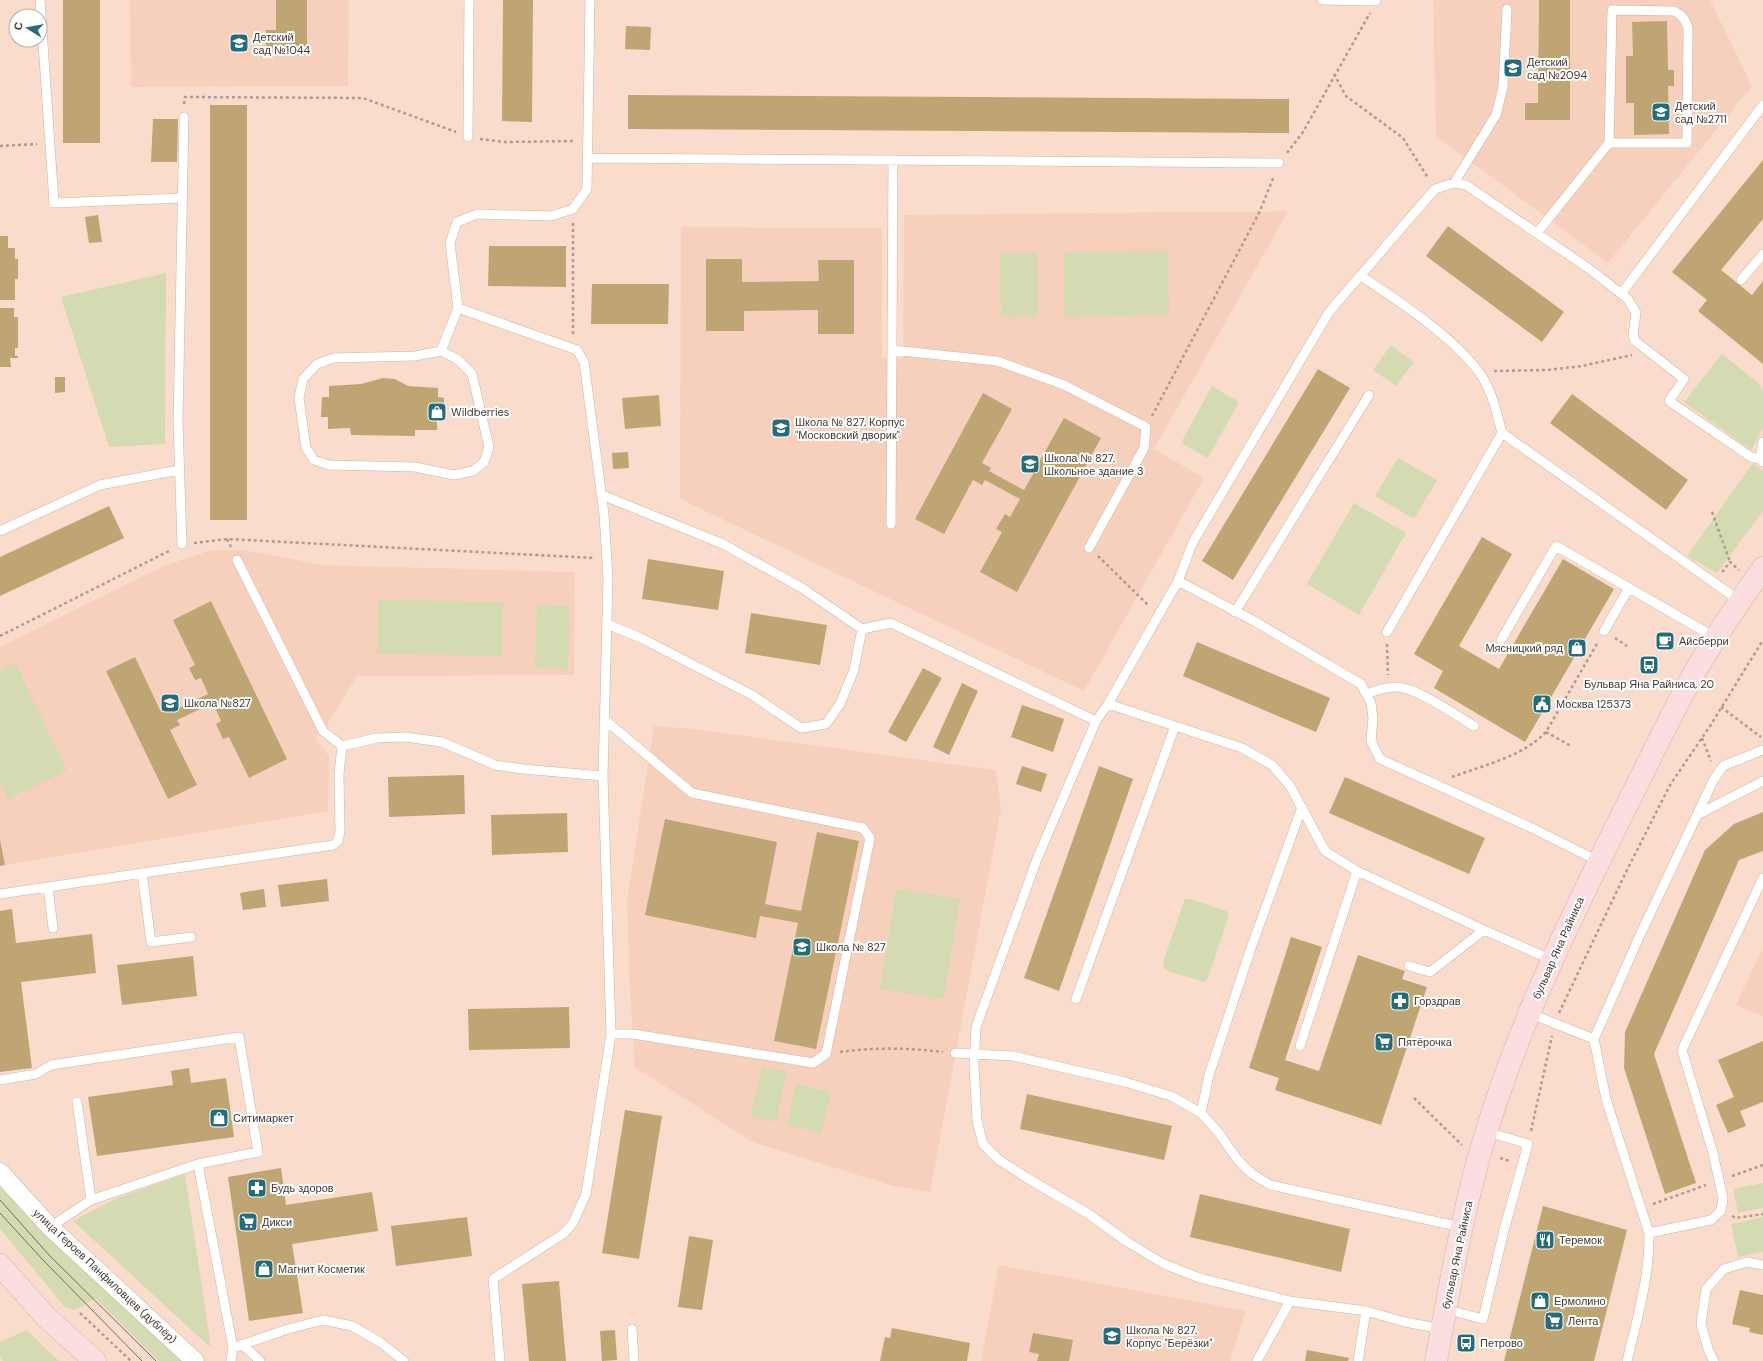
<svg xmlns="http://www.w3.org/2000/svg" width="1763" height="1361" viewBox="0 0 1763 1361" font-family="'DM Sans',sans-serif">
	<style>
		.built { fill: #f6d0bc }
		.green { fill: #d4dab1 }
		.building { fill: #bfa574 }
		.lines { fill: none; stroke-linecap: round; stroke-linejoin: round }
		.service-casing { stroke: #d0b3a4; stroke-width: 10 }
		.minor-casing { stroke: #d0b3a4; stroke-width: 19 }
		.secondary-casing { stroke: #d0b3a4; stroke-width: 23 }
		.path { stroke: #b19a8e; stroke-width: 2.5; stroke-dasharray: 3 3; stroke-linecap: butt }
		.service { stroke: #fff; stroke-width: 9 }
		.minor { stroke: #fff; stroke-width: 18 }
		.secondary { stroke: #fbdedf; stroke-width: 22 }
		.tram { stroke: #7b6a61; stroke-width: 1 }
		.labels { text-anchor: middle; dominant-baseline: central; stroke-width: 4; stroke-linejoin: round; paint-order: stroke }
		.poi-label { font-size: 11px; fill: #453933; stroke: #fff; text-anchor: start }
		.street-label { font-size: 11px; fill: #453933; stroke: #fff }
	</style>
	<rect width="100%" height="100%" fill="#fadccc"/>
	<path class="built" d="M130,0H349L348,86L131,87Z
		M1433,0H1710L1752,86L1608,263L1436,136Z
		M1288,211L1154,449L1204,478L1084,691L680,499L681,227L882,228V358H903L904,215Z
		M211,550H245L322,565L575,572L574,675L357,676L323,731L315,738L329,756L328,811L5,865L0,835V647L161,567Z
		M654,726L693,729L996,770L1001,809L930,1192L893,1186L752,1142L635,1067L630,992L627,901Z
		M1763,947V1016L1736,1005Z
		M999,1265L1246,1311L1230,1361H981Z"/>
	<path class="green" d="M1168,251L1169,315L1064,317V252Z
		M1000,253H1037L1038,316L1001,317Z
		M166,273L165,444L109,447L61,297Z
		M1391,345L1414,362L1396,386L1373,370Z
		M1722,354L1758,383L1763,391V428L1751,450L1684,402Z
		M1212,386L1239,402L1208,458L1181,443Z
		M1398,458L1437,480L1414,519L1375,496Z
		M1753,463L1763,471V511L1717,573L1687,556Z
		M1354,503L1406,533L1359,615L1307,584Z
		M378,600L503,602L502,656L377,654Z
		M537,605L570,606L568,669L535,668Z
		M15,663L67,770L8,799L0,782V671Z
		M896,889L960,899L944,999L880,989Z
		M1185,899H1191L1228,912V918L1208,978L1205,982L1170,972L1164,968L1163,962Z
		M762,1067L787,1072L776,1122L751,1116Z
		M796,1084L831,1092L821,1133L787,1125Z
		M185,1174L211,1348L73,1221L115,1199Z
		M0,1178L185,1361H159L96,1299L74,1310L66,1308L0,1229Z
		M1763,1183V1208L1738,1213L1733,1189Z
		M1763,1217V1252L1738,1257L1731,1224Z
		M27,1330L59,1361H3L0,1357V1342Z"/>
	<path class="building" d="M63,0H100V143H63Z
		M276,0H307V48H266V30H276Z
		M503,0H533L532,122L502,121Z
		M1539,0H1570V120H1525V103H1538Z
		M1667,21L1668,70H1674V86H1668L1669,134L1634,135V103H1626V56H1633L1632,22Z
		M626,26L651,27L650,50L625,49Z
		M628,95L1289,99V133L628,129Z
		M210,105H247V520H210Z
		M153,119H178L177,162H151Z
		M1763,160V219L1721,270L1752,295L1763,281V364L1698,311L1707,300L1672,272Z
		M98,215L102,242L89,243L85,217Z
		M1448,226L1564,312L1542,342L1426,256Z
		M0,236H8V248H15V259H18V279H15V300H0Z
		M489,246H566V287L488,286Z
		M706,259H742V282L819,281L818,260H854V334H818V310L744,311V331H706Z
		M592,284H669L668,324H591Z
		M0,308H14V317H18V348H15V356H18V358H10L11,367H0Z
		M1318,369L1350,388L1233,580L1202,561Z
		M55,377H65V392L55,393Z
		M383,378L395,379L408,386L438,388V397L444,398V419H437V430H415V436L351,435L350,428L328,429V417H321L322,397H329V386L361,384Z
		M983,393L1012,409L982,463L991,468L989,471L1024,490L1033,474L1027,471L1034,459L1039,462L1064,418L1101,438L1017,592L980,572L1002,532L996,529L1005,514L1010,517L1020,499L985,480L982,485L973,480L944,534L915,519Z
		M1572,394L1688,480L1666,510L1550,423Z
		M659,395L661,426L625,429L622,398Z
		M628,452L629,468L613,469L612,453Z
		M109,506L124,538L0,596V557Z
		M1482,537L1512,554L1459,646L1499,669L1563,559L1614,589L1525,742L1434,688L1443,671L1414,654Z
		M648,559L724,571L718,610L642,599Z
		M211,601L287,759L249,778L229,737L223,739L216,724L221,721L213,703L177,720L180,725L170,730L197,785L168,799L106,671L135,657L161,712L171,708L173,711L208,694L201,678L195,680L189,668L195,665L173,620Z
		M751,613L827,625L820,665L745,653Z
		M1197,642L1330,698L1316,732L1183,676Z
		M923,668L942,678L906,742L888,732Z
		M962,683L978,691L949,755L933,747Z
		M1022,705L1064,719L1053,752L1011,737Z
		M1022,766L1047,774L1041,792L1016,784Z
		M1099,766L1133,779L1059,991L1024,978Z
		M464,775L465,814L389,817L388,777Z
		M1345,777L1485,838L1469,874L1329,813Z
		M1763,812V851L1739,860L1654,1054L1696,1183L1665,1194L1624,1068L1625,1032L1705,850L1734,824Z
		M567,813L568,852L492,855L491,815Z
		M665,819L777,842L765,904L801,911L817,832L859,841L816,1049L774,1041L798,923L760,916L756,938L645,915Z
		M0,839L5,865L0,866Z
		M327,879L329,901L281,907L278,885Z
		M264,889L266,907L243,910L240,893Z
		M12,909L16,943L92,934L96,973L21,982L32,1068L0,1072V911Z
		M1291,937L1322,947L1285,1060L1319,1071L1358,955L1405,971L1402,979L1427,987L1381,1125L1275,1090L1279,1078L1249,1068Z
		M193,956L197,996L122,1005L117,965Z
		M569,1007L570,1048L469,1050L468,1009Z
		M1763,1041V1102L1740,1111L1746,1126L1728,1133L1716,1105L1734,1097L1718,1060Z
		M189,1068L191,1083L226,1078L234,1137L97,1156L88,1097L173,1085L171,1071Z
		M1027,1094L1172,1126L1164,1160L1020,1129Z
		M625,1110L662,1116L639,1259L602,1253Z
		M281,1168L286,1205L372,1192L378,1231L292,1244L303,1313L249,1321L228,1177Z
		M1200,1194L1350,1229L1341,1272L1190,1237Z
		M1543,1206L1627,1230L1594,1361H1504Z
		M467,1217L472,1256L396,1266L391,1226Z
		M689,1236L713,1240L702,1310L678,1307Z
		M559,1281L566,1361H529L522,1284Z
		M1740,1290L1763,1295V1335L1749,1332L1750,1328L1732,1324Z
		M892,1328L970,1343L967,1361H880L885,1337L890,1338Z
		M615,1330L617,1360L602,1361L600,1331Z
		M1033,1333L1073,1340L1069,1361H1037L1039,1354L1029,1352Z
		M1307,1350L1349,1358L1348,1361H1305Z"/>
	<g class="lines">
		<g class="service-casing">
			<path id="service" d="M40,0L54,203L183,198
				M1322,0L1376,1
				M468,137L469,0
				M589,158L1279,163
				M1454,183L1496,115L1503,87L1507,9
				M1537,233L1609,143H1687L1688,28C1685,19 1682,15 1674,11L1612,10L1609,143
				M1361,276C1398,301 1459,340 1483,378C1493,395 1497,414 1502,433
				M1741,280L1763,254
				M1621,294L1763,105
				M892,350L997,361L1064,385L1146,427L1144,448L1089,548
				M441,351L457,359L472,374L489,447L484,462L473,471L454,475L415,467L329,465L314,460L306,448L299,398L303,379L317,364L334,358L415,356L441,351L458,308
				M1763,442L1760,459L1763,462
				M602,495L723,544L802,588L862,629L891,623L1096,721
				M891,524L893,160
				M0,531L100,485L179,470
				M182,544L178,422L184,117
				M237,560L323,731L342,746
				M1178,581L1254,621L1361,684L1371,703L1373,718L1371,741L1380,759L1530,827L1598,861
				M1235,612L1369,395
				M607,624L641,638L752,695L801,728L826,724L840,704L854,670L862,629
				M1604,631L1629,588
				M1387,632L1502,433L1740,601
				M1501,640L1556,546L1716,638
				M1366,694C1376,691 1386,686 1397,687C1418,688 1455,715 1474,726
				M1108,704L1242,748L1272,765L1290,786L1325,851L1357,871L1484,930
				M605,720L692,793L863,828L870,838L826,1054L813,1063L633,1034H611
				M1697,815L1713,781L1723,766L1763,750
				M142,873L151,942L191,937
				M48,887L53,928
				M0,894L333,845L338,841L340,832L339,774L342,746L377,738L405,737L442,742L495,765L523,769L603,776
				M1409,966L1430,972L1484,930L1552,960
				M1076,999L1175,726
				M1529,1013L1594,1039
				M1300,1046L1357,871
				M955,1053L1013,1056L1125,1082L1171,1096L1201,1113L1219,1133L1237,1159L1251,1173L1270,1185L1461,1227
				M0,1080L36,1074L51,1065L239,1037L258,1152L198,1164
				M77,1102L91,1200
				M1201,1113L1209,1075L1250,951L1302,807
				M50,1227L91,1200L198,1164L233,1348L231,1361
				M1649,1233L1606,1099L1594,1039L1640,935L1697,815L1763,781
				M1445,1309L1483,1319L1504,1230L1528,1144L1487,1132
				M632,1329L634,1361
				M1442,1329L1405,1322L1366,1311L1290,1301L1200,1278L1164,1264L1129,1243L1087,1213L1027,1178L999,1160L983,1144L977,1121L974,1065L976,1027L1037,859L1096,721L1108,704L1178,581L1193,542L1329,312L1435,189L1454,183L1466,185L1588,268L1628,299L1636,313L1633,335L1635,341L1684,379L1669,401L1751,457L1760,459
				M242,1344L260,1361
				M233,1348L288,1329L323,1320L352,1326L380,1342L404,1361
				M500,1361L493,1279L563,1234L573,1223L586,1194L611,1034L603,776L608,578L604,514L584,362L577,350L458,308L450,243L457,222L477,214L551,216L573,209L587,189L590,0
				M1257,1361L1290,1301
				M1358,1361L1366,1311
				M1627,1361C1637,1319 1650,1276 1649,1233L1711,1220L1721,1211L1723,1198L1713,1153L1682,1050L1763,878
				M1714,1361L1709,1352L1701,1324L1706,1289L1724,1269L1747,1262L1763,1265"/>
		</g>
		<g class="minor-casing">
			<path id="minor" d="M0,1172L50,1227L195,1361"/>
		</g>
		<g class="secondary-casing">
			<path id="secondary" d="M0,1265L46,1317L95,1361
				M1436,1361C1449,1291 1461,1221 1480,1153C1514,1034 1568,923 1623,813C1646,767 1667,722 1692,677C1713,639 1738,604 1763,568"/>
		</g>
		<path class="path" d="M1334,74L1346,96L1403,138L1428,178
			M184,104L185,97L363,98L456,132
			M480,139L505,142L575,141
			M0,146L37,144
			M1287,153L1303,132L1370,13
			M573,334V221
			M1494,371L1547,370L1582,366L1632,355
			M1152,416L1260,211L1274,176
			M1712,512L1730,562
			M227,539L232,549
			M194,543L227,539L595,558
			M1098,556L1149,606
			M1722,572L1730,562L1739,570
			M0,636L171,550
			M1615,638L1627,646
			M1387,644L1388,675
			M1721,707L1761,737
			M1546,732L1571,746
			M1702,738L1711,761
			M1452,777C1484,765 1522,757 1546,732L1598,642
			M1559,1013L1625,874L1670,785L1710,726L1763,640
			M840,1052C873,1047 910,1048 943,1052
			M1414,1098L1462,1145
			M1531,1131L1552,1036
			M1500,1158L1510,1161
			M1732,1176L1763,1165
			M1653,1204L1706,1185
			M1732,1216L1736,1218L1763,1214
			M80,1313L131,1361"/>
		<use href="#service" class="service"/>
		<use href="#minor" class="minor"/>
		<use href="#secondary" class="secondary"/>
		<path class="tram" d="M0,1200L49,1255L156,1361
			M0,1213L43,1260L142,1361"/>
	</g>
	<defs>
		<g id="school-square" transform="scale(1)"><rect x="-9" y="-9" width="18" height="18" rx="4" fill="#246c79" stroke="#fff"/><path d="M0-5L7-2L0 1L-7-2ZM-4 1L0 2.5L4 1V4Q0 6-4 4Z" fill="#fff"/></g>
		<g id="shop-square" transform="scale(1)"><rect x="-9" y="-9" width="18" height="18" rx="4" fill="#246c79" stroke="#fff"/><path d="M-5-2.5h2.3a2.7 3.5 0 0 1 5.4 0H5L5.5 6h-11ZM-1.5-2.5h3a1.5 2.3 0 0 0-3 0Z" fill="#fff"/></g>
		<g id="cafe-square" transform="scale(1)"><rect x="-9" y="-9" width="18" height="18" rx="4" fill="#246c79" stroke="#fff"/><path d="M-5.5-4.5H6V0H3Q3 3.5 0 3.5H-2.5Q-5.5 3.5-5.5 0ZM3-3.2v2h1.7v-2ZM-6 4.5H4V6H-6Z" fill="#fff"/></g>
		<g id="bus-square" transform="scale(1)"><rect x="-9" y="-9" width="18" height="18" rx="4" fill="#246c79" stroke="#fff"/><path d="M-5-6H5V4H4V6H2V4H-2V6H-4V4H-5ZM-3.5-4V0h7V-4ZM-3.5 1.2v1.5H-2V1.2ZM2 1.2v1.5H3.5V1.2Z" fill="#fff"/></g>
		<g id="civic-square" transform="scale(1)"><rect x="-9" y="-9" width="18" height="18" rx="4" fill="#246c79" stroke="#fff"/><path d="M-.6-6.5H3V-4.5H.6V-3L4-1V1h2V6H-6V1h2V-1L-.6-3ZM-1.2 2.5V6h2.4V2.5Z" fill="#fff"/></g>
		<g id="pharmacy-square" transform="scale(1)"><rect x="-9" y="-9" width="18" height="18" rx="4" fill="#246c79" stroke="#fff"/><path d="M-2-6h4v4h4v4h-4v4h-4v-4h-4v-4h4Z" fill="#fff"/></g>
		<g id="supermarket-square" transform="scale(1)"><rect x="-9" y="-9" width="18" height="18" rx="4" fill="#246c79" stroke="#fff"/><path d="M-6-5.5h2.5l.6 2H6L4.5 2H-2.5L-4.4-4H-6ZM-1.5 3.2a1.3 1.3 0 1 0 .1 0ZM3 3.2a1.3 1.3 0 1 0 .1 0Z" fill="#fff"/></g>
		<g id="restaurant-square" transform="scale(1)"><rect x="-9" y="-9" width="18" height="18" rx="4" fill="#246c79" stroke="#fff"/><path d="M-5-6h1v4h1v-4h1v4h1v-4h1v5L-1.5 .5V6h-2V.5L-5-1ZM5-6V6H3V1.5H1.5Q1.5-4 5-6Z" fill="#fff"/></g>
	</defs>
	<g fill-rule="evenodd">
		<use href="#school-square" x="239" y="43"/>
		<use href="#school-square" x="1513" y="68"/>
		<use href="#school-square" x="1661" y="112"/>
		<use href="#shop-square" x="437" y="412"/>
		<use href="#school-square" x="781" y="428"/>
		<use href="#school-square" x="1030" y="464"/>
		<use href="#cafe-square" x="1665" y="641"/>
		<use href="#shop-square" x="1577" y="648"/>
		<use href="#bus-square" x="1649" y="665"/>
		<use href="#school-square" x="170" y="703"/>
		<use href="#civic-square" x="1542" y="704"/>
		<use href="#school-square" x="802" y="947"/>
		<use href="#pharmacy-square" x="1400" y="1001"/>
		<use href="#supermarket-square" x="1384" y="1042"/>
		<use href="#shop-square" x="219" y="1118"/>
		<use href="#pharmacy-square" x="257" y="1188"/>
		<use href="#supermarket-square" x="248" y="1222"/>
		<use href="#restaurant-square" x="1545" y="1240"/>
		<use href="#shop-square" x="264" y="1269"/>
		<use href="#shop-square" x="1540" y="1301"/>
		<use href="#supermarket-square" x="1554" y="1321"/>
		<use href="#school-square" x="1112" y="1336"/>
		<use href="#bus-square" x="1466" y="1343"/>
	</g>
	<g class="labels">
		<g class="poi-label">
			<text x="253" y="37">Детский<tspan x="253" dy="13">сад №1044</tspan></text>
			<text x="1527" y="62">Детский<tspan x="1527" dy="13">сад №2094</tspan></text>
			<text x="1675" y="106">Детский<tspan x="1675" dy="13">сад №2711</tspan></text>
			<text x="451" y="412">Wildberries</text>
			<text x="795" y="422">Школа № 827. Корпус<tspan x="795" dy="13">"Московский дворик"</tspan></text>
			<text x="1044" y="458">Школа № 827.<tspan x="1044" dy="13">Школьное здание 3</tspan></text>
			<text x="1679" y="641">Айсберри</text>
			<text x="1563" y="648" text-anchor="end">Мясницкий ряд</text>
			<text x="1649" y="684" text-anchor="middle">Бульвар Яна Райниса, 20</text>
			<text x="184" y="703">Школа №827</text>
			<text x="1556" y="704">Москва 125373</text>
			<text x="816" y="947">Школа № 827</text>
			<text x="1414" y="1001">Горздрав</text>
			<text x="1398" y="1042">Пятёрочка</text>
			<text x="233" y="1118">Ситимаркет</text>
			<text x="271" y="1188">Будь здоров</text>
			<text x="262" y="1222">Дикси</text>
			<text x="1559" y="1240">Теремок</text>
			<text x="278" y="1269">Магнит Косметик</text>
			<text x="1554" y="1301">Ермолино</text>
			<text x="1568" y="1321">Лента</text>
			<text x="1126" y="1330">Школа № 827.<tspan x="1126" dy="13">Корпус "Берёзки"</tspan></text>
			<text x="1480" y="1343">Петрово</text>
		</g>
		<g class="street-label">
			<text transform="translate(1558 948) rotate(-66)">бульвар Яна Райниса</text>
			<text transform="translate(1457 1255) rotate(-78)">бульвар Яна Райниса</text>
			<text transform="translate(105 1276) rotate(43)">улица Героев Панфиловцев (дублёр)</text>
		</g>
	</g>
	<g transform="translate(28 28) rotate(281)"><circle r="19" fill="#ffffff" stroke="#b5b0ad"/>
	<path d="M0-3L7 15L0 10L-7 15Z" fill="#246c79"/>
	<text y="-6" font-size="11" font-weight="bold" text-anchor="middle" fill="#453933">С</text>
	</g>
</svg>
